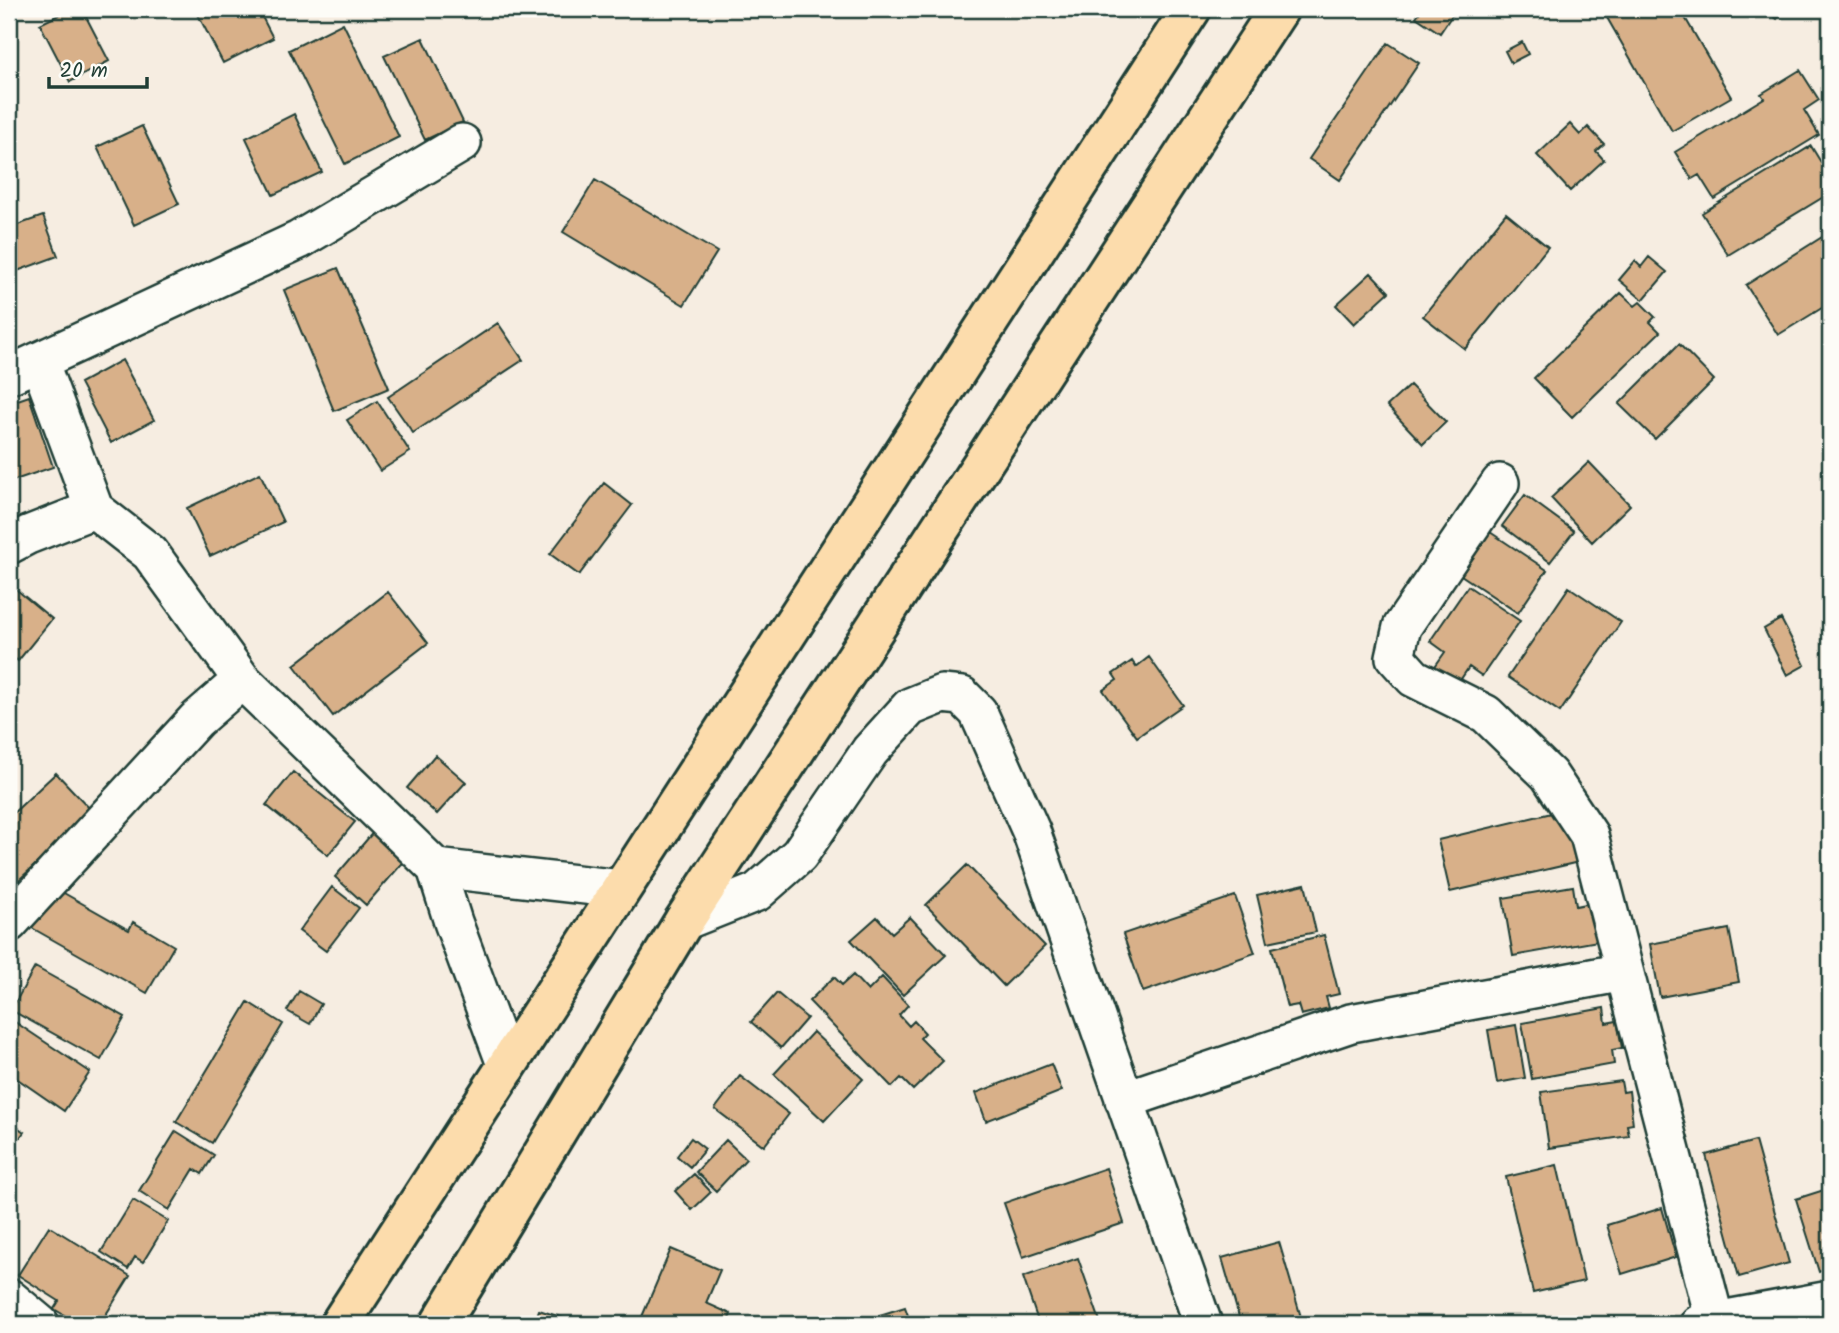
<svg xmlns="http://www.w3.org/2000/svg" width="1839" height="1333" viewBox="0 0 1839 1333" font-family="Kalam,sans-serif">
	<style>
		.building { fill: #d8b089; stroke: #1f3d34; stroke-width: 2 }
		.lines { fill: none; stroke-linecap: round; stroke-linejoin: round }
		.street-casing { stroke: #1f3d34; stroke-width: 42 }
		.highway-casing { stroke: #1f3d34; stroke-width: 44 }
		.street { stroke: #fdfcf7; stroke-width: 37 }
		.highway { stroke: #fcdcac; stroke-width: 38 }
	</style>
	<rect width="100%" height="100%" fill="#f6ede1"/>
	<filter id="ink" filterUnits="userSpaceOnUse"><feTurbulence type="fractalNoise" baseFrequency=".0143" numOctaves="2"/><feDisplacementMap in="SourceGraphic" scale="14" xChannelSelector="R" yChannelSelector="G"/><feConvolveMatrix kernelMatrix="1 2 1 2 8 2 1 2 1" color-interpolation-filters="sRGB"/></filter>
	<g filter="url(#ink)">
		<path class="building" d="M71,9H82L109,61L70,82L40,24Z
			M195,9H258L273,38L223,63Z
			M1422,9H1456L1440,33L1416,17Z
			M1602,9H1680L1731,97L1672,131Z
			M1763,9H1785L1777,19Z
			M343,23L399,137L345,164L289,50Z
			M423,38L463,122L425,140L384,56Z
			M1522,42L1528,54L1511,63L1505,51Z
			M1388,43L1419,63L1340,180L1309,159Z
			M1800,70L1819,100L1804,110L1819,135L1714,199L1699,175L1692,179L1675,152L1764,98L1761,94Z
			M294,114L322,172L273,195L246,138Z
			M1570,124L1580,135L1588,127L1604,144L1596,151L1604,160L1570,191L1537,155Z
			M142,126L179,204L134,225L97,147Z
			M1811,146L1830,177V193L1728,255L1702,213Z
			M595,180L717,252L684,305L563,232Z
			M1506,213L1548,247L1465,349L1423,316Z
			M43,216L58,256L9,274V228Z
			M1830,232V303L1778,335L1746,285Z
			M1649,257L1667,272L1643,300L1619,280L1635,261L1641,267Z
			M338,268L389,388L334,411L284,290Z
			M1371,273L1389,292L1354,324L1336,305Z
			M1621,293L1635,306L1640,302L1655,317L1650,322L1660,332L1572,417L1534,378Z
			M498,323L523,360L413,433L388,397Z
			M1679,344L1714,380L1655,439L1619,404Z
			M122,360L154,420L111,443L80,383Z
			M1410,385L1446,422L1423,444L1387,406Z
			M29,396L53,467L9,482V403Z
			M377,401L410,452L380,471L347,420Z
			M1589,462L1630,505L1592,542L1551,498Z
			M260,473L283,522L210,556L187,508Z
			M604,483L632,505L579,575L550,554Z
			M1525,495L1574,531L1550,562L1502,526Z
			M1490,532L1547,570L1518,613L1461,575Z
			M12,586L52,619L18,661L9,654V589Z
			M1468,586L1520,621L1482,676L1469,667L1455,688L1431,672L1445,652L1430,641Z
			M1569,587L1621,622L1560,712L1508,677Z
			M388,592L428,643L333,716L294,665Z
			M1781,619L1805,665L1787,675L1764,629Z
			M1149,657L1183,705L1137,737L1103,690L1117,680L1113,674L1132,661L1136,667Z
			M435,755L466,782L437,814L407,788Z
			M293,772L355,822L328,855L266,805Z
			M56,773L93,812L9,889V817Z
			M1556,812L1583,861L1450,892L1438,840Z
			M381,823L413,851L366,905L335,877Z
			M967,865L1045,946L1004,986L926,905Z
			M1305,884L1316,932L1268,942L1257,895Z
			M1573,886L1576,906L1591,903L1598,941L1513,956L1503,898Z
			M332,887L359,908L326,951L299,931Z
			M55,888L129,930L133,922L174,946L147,993L32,928Z
			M1235,896L1255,953L1143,992L1123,934Z
			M877,917L892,933L910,917L946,955L903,995L851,940Z
			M1729,929L1739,982L1660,997L1650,944Z
			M1324,935L1339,994L1326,997L1329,1008L1301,1015L1298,1005L1287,1007L1272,948Z
			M35,967L125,1017L101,1060L11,1010Z
			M853,975L868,991L882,977L908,1005L899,1015L909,1026L914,1021L925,1033L920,1038L943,1061L913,1090L901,1078L892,1087L809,1001L834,977L842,985Z
			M299,991L321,1004L310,1024L287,1011Z
			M777,993L807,1018L781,1048L751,1022Z
			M248,1002L283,1024L212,1143L176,1122Z
			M1604,1008L1606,1023L1617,1021L1622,1048L1612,1050L1614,1064L1532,1079L1522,1023Z
			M9,1018L90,1072L64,1111L9,1073Z
			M1516,1025L1525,1078L1497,1083L1488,1030Z
			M813,1032L863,1079L824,1121L774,1074Z
			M1051,1064L1062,1091L986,1121L976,1093Z
			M740,1076L789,1114L764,1146L715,1109Z
			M1621,1081L1623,1092L1629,1091L1633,1124L1627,1125L1629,1136L1549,1148L1541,1092Z
			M9,1121L24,1132L9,1152Z
			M176,1131L214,1155L202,1174L194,1169L169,1210L139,1191Z
			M691,1138L705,1149L690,1167L677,1156Z
			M726,1140L746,1159L716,1191L696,1172Z
			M1755,1141L1789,1263L1739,1277L1706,1155Z
			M1557,1165L1584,1281L1533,1293L1506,1177Z
			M1106,1168L1124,1223L1023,1257L1004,1203Z
			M694,1174L711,1192L692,1210L675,1191Z
			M1830,1188V1268L1819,1272L1796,1199Z
			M133,1200L168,1221L143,1262L135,1257L128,1269L101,1252Z
			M1662,1208L1676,1257L1622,1274L1607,1225Z
			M49,1226L130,1276L100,1324H79L54,1309L59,1301L18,1275Z
			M1279,1242L1303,1324H1241L1222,1258Z
			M671,1249L720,1270L706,1303L731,1314L727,1324H655L641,1319Z
			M1078,1258L1101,1324H1039L1023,1277Z
			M905,1307L911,1324H883L880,1315Z
			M539,1310L582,1324H534Z"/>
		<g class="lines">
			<g class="street-casing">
				<path id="street" d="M39,361L94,509
					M9,375L299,240L462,143
					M1500,483L1402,627L1395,657L1414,678L1486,714L1549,775L1589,835L1715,1321
					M9,545L28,535L94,509L150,553L242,680L436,868L453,922L507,1067
					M436,868L621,889
					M684,921L757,892L799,855L870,751L910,707L942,694L962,696L978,712L1031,831L1203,1324
					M9,923L196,720L242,680
					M1124,1100L1351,1023L1624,972
					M9,1298L40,1324
					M1699,1324L1830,1300"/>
			</g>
			<g class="highway-casing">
				<path id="highway" d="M340,1324L1191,9
					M440,1324L684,921L1279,9"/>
			</g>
			<use href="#street" class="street"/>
			<use href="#highway" class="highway"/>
		</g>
	</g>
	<rect width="1839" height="1333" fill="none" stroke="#fdfcf7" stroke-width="35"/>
	<rect x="18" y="18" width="1804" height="1298" fill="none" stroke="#1f3d34" stroke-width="2.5" filter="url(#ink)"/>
	<path d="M49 77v10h98v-10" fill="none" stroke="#1f3d34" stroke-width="3.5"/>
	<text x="60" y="77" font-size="21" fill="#1f3d34" stroke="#fdfcf7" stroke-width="5" paint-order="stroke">20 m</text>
</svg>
